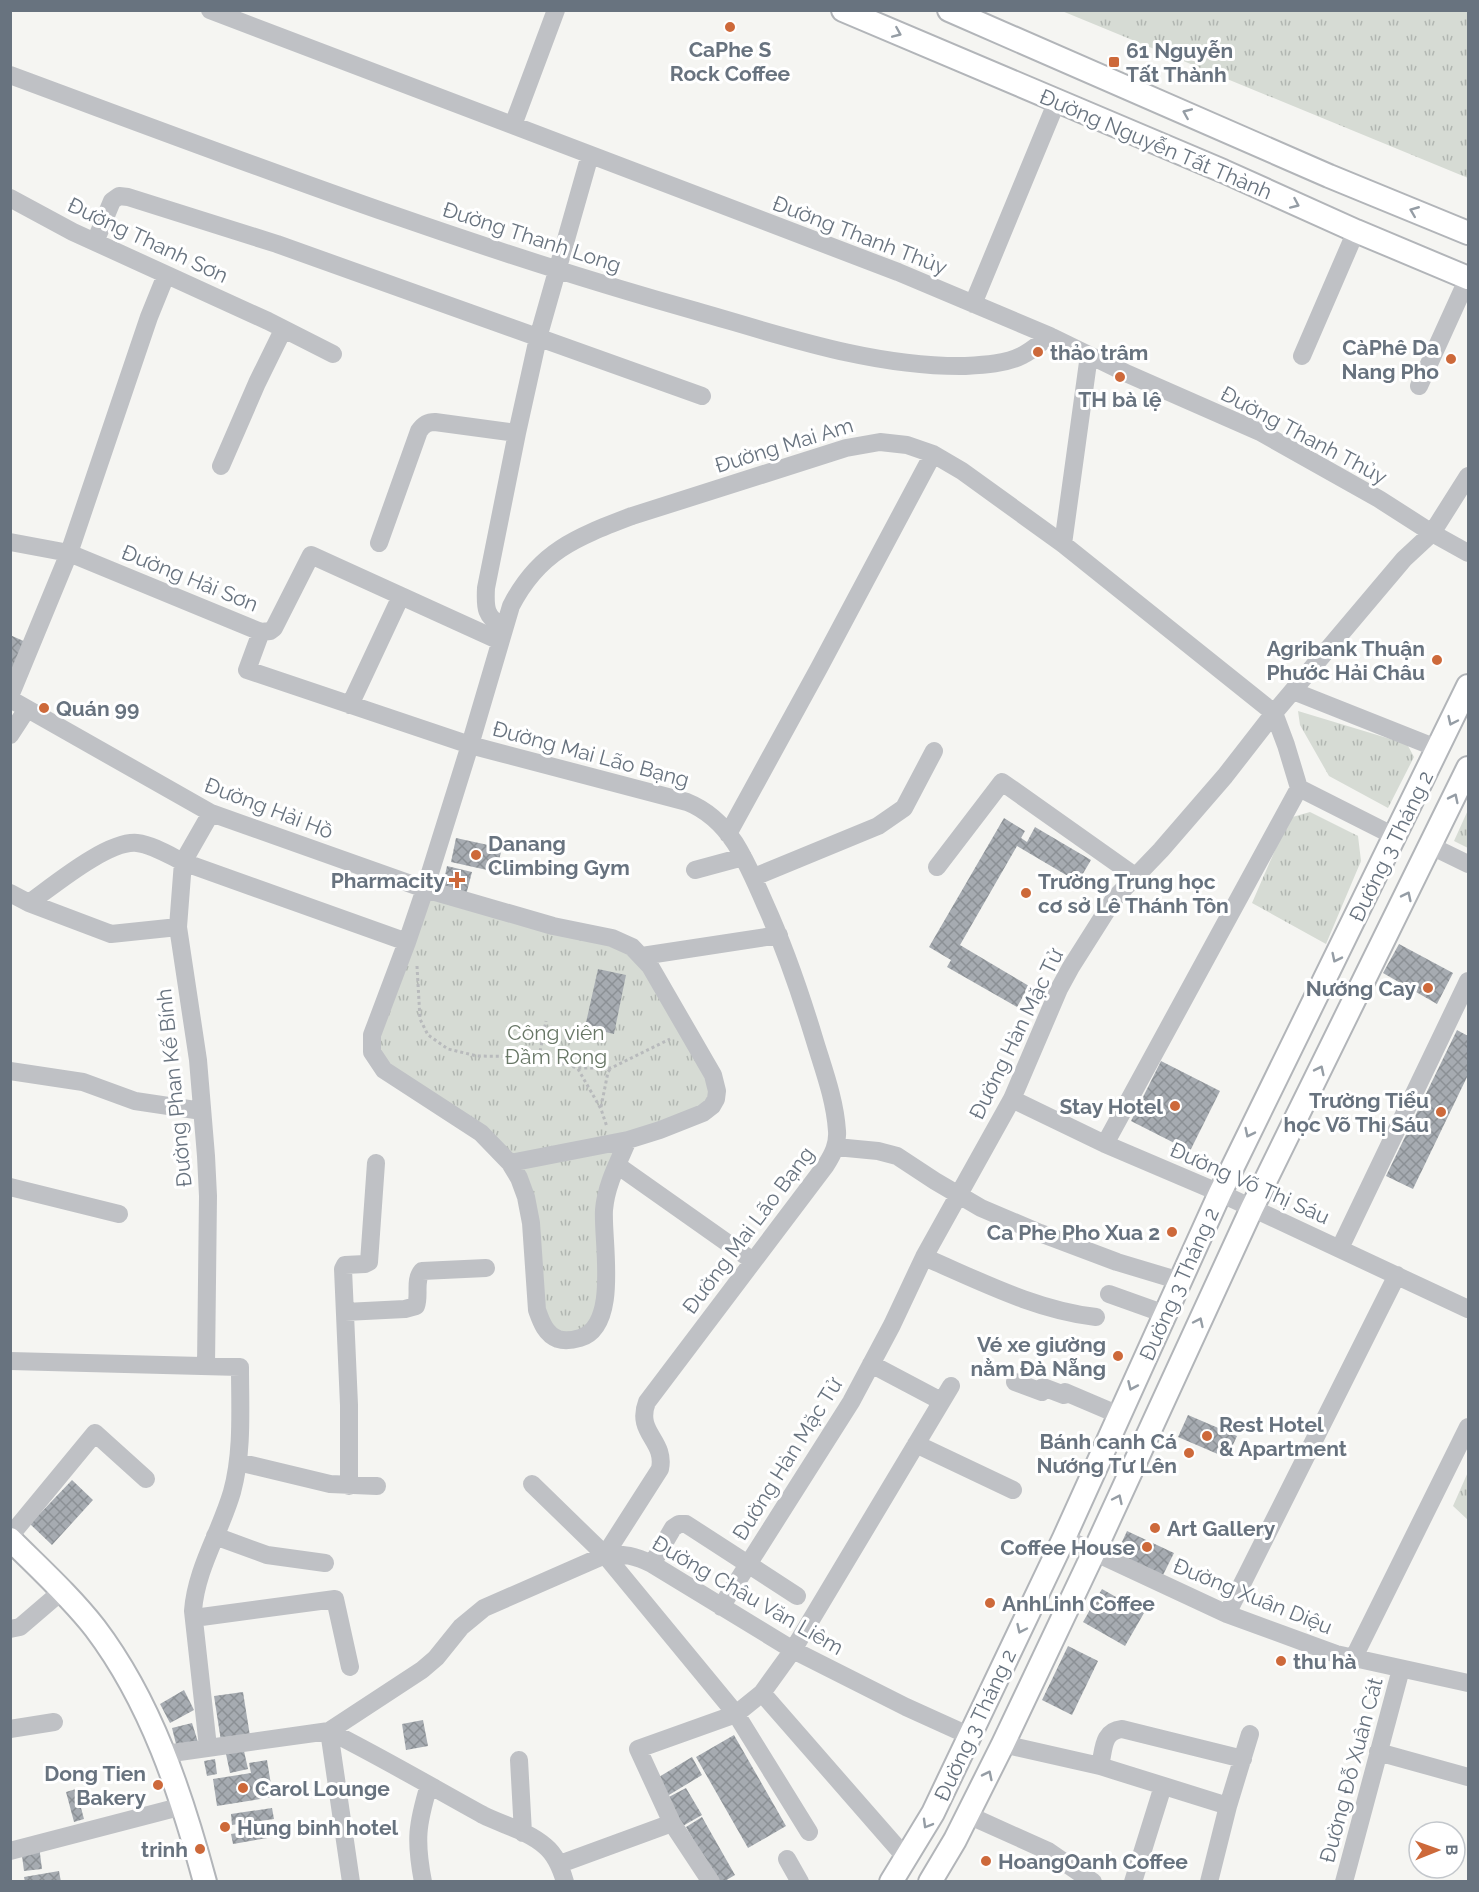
<svg xmlns="http://www.w3.org/2000/svg" width="1479" height="1892" viewBox="0 0 1479 1892" font-family="Raleway,sans-serif">
	<style>
		.grass { fill: url(#grass-tufts) }
		.building { fill: url(#building-cross-hatch) }
		.lines { fill: none; stroke-linecap: round; stroke-linejoin: round }
		.major-casing { stroke: #b2b5b9; stroke-width: 26 }
		.path { stroke: #b8babc; stroke-width: 3; stroke-dasharray: 3 3; stroke-linecap: butt }
		.minor { stroke: #bfc1c5; stroke-width: 18 }
		.major { stroke: #fff; stroke-width: 22 }
		.oneway { stroke: #959da5 }
		.poi-dot { fill: #cd693a; stroke: #fff; stroke-width: 2 }
		.labels { text-anchor: middle; dominant-baseline: central; stroke-width: 6; stroke-linejoin: round; paint-order: stroke }
		.poi-label { font-size: 21px; font-weight: bold; fill: #68737f; stroke: #fff; text-anchor: start }
		.street-label { font-size: 21px; fill: #68737f; stroke: #fff }
		.park-label { font-size: 21px; fill: #687766; stroke: #fff }
	</style>
	<defs>
		<pattern id="grass-tufts" width="24" height="20" patternUnits="userSpaceOnUse" patternTransform="scale(1.5)"><rect width="24" height="20" fill="#d6dbd4"/><path d="M3 7l-1-3M5 7V3M7 7l1-3M15 17l-1-3M17 17v-4M19 17l1-3" fill="none" stroke="#b1b6b1"/></pattern>
		<pattern id="building-cross-hatch" width="8" height="8" patternUnits="userSpaceOnUse" patternTransform="scale(1.5)"><rect width="8" height="8" fill="#a6abb1"/><path d="M0 0l8 8M0 8l8-8" fill="none" stroke="#8b9095"/></pattern>
	</defs>
	<rect width="100%" height="100%" fill="#f5f5f2"/>
	<path class="grass" d="M1062,11H1468V178Z
		M1298,711L1407,744L1414,757L1388,808L1329,776L1300,725Z
		M1468,810V848L1454,841Z
		M1310,812L1358,836L1361,861L1326,944L1252,903L1289,818Z
		M425,889L642,956L717,1091L712,1106L628,1140L604,1211L605,1298L586,1336L548,1333L526,1197L510,1163L391,1076L372,1035Z
		M1468,1472V1520L1453,1506Z"/>
	<path class="building" d="M10,635L28,643L14,670L10,668Z
		M1004,818L1025,831L1021,838L1027,842L1035,827L1091,860L1078,882L1017,846L960,945L1029,986L1017,1007L947,967L951,960L929,947Z
		M456,838L502,848L496,872L451,862Z
		M447,866L472,872L466,895L442,889Z
		M1399,944L1453,973L1437,1004L1383,973Z
		M598,969L626,975L614,1034L585,1027Z
		M1457,1030L1468,1036V1075L1413,1189L1386,1176Z
		M1161,1061L1220,1091L1190,1151L1131,1121Z
		M1188,1415L1237,1436L1227,1458L1178,1437Z
		M72,1480L93,1500L52,1545L30,1524Z
		M1127,1531L1174,1553L1162,1577L1116,1555Z
		M1102,1589L1144,1613L1125,1646L1083,1622Z
		M1068,1646L1098,1661L1072,1715L1042,1700Z
		M184,1690L194,1710L170,1723L160,1704Z
		M243,1692L250,1736L221,1741L214,1696Z
		M423,1720L428,1746L406,1750L402,1724Z
		M192,1723L198,1742L177,1748L172,1728Z
		M734,1735L786,1826L748,1848L696,1757Z
		M244,1751L248,1769L230,1773L226,1754Z
		M692,1757L702,1775L664,1798L654,1780Z
		M215,1759L217,1774L207,1776L204,1761Z
		M267,1760L273,1797L217,1806L213,1779L251,1773L249,1763Z
		M686,1788L702,1815L681,1827L665,1799Z
		M76,1789L84,1819L74,1822L66,1792Z
		M272,1808L274,1819L232,1825L231,1814Z
		M702,1817L735,1875L723,1882H717L686,1827Z
		M277,1826L279,1836L233,1844L231,1834Z
		M39,1846L42,1869L24,1871L21,1848Z
		M59,1871L61,1882H25L24,1877Z"/>
	<g class="lines">
		<g class="major-casing">
			<path id="major" d="M843,10L1223,171L1356,231L1468,278
				M949,10L1329,176L1468,233
				M10,1539C39,1568 70,1596 95,1628C151,1702 181,1793 205,1882
				M891,1882L933,1813L1064,1538L1220,1193L1468,686
				M930,1882L955,1840L1003,1744L1094,1552L1252,1208L1468,768"/>
		</g>
		<path class="path" d="M417,966L420,1019L428,1035L448,1049L477,1056L539,1057L578,1068H611L670,1039
			M539,1057L546,1021
			M578,1069L601,1109L607,1127
			M601,1107L608,1072L611,1068"/>
		<path class="minor" d="M210,10L898,272L1050,336L1128,374L1260,432L1379,499L1432,533L1468,553
			M10,75C237,159 463,246 696,311C783,336 873,367 964,366C983,365 1006,364 1023,355C1033,350 1041,342 1050,336
			M513,125L556,10
			M10,198L73,232L268,321L333,354
			M95,242L112,201L119,196L128,197L277,244L702,396
			M973,304L1057,101
			M1302,356L1356,231
			M1419,386L1468,278
			M221,466L257,383L283,330
			M10,542L69,553L261,632L247,670L470,745L687,802C707,810 723,825 735,843C747,862 756,883 765,904C785,948 800,992 814,1038C823,1068 835,1099 837,1131C838,1144 833,1154 826,1165L647,1402C635,1433 666,1440 660,1469L605,1555
			M379,543L419,431C424,424 428,422 435,422L517,433
			M1063,544L1089,355
			M504,627C485,618 485,607 486,588L517,433L538,338L590,155
			M261,632L270,631L274,628L311,555L500,641
			M1293,691L1439,749
			M10,696L69,553L149,317L166,275
			M10,699L211,813L425,889L553,926L612,938L632,947L650,966L713,1075L717,1091L716,1099L712,1106L703,1113L660,1130L628,1140L510,1163
			M350,705L401,596
			M10,735L27,709
			M1299,788L1396,837
			M728,834L819,668L933,454
			M1431,846L1468,864
			M937,867L1002,782L1135,876
			M695,870L743,857
			M754,877L878,826L904,808L934,751
			M10,893L29,903L111,934L178,927
			M29,903C53,886 108,840 137,843C153,845 169,855 183,862L407,942
			M642,956L779,935
			M10,1071L83,1082L135,1101L202,1111
			M1012,1099L1105,1144L1220,1193L1468,1309
			M628,1140C618,1163 606,1185 604,1210C602,1241 620,1326 580,1338C573,1340 564,1341 558,1339C545,1334 541,1321 537,1310L531,1223L526,1197L519,1178L510,1163L481,1133L384,1070L372,1052V1035L407,942L425,889L470,745L511,606C539,551 577,537 632,516L846,448L880,442L907,445L933,454L962,471L1063,544L1274,713L1286,745L1299,788
			M1105,1144L1299,788
			M836,1147L878,1151L897,1156L935,1181L981,1208L1040,1233L1117,1262L1180,1281
			M617,1165L753,1261
			M10,1187L119,1214
			M1340,1248L1468,981
			M924,1257C980,1281 1035,1310 1096,1317
			M1109,1294L1165,1314
			M345,1312L405,1309L416,1306C420,1295 414,1280 422,1271L486,1268
			M10,1361L240,1367C240,1409 243,1452 232,1492C220,1533 196,1569 193,1611L208,1747
			M871,1364L941,1401
			M206,1366L208,1196L206,1156L198,1060L178,927L183,862L211,813
			M1015,1382L1042,1392L1043,1387L1064,1395L1065,1392L1119,1415
			M916,1444L1013,1490
			M238,1462L330,1484L377,1486
			M532,1484L605,1555L736,1714L809,1832
			M349,1486V1405L343,1269L345,1265L365,1264L369,1262L376,1163
			M10,1536L95,1433L146,1479
			M215,1536L267,1555L325,1563
			M1064,1538L1227,1614L1336,1654L1468,1683
			M652,1564L673,1528L679,1524H686L797,1596
			M721,1607L851,1402L892,1325L924,1257L1012,1099L1059,989L1071,967L1114,899L1161,850L1225,776L1274,713L1404,559L1432,533L1468,476
			M1227,1614L1397,1275
			M194,1618L335,1599L350,1667
			M10,1629L20,1627L62,1591
			M1353,1659L1468,1427
			M762,1693L907,1859
			M10,1729L54,1722
			M329,1731C381,1757 432,1787 483,1815C503,1825 528,1831 545,1846C556,1855 561,1868 565,1882
			M329,1731L351,1882
			M1003,1744L1100,1766L1228,1806
			M1378,1752L1468,1777
			M165,1754L329,1731L422,1670L436,1658L461,1627L484,1608L605,1555C623,1553 636,1556 652,1564L793,1650L906,1707L970,1736
			M519,1760L523,1833
			M1100,1766C1104,1750 1102,1731 1122,1729L1243,1759
			M968,1815L1048,1851L1093,1882
			M10,1851L183,1806
			M787,1859L800,1882
			M560,1864L672,1823
			M423,1882C415,1840 417,1825 429,1785
			M711,1882L672,1823L638,1749L736,1714L762,1693L793,1650L951,1386
			M1133,1882L1163,1786
			M1209,1882L1228,1806L1250,1734
			M1344,1882L1401,1669"/>
		<use href="#major" class="major"/>
	</g>
	<defs><path id="oneway-chevron" d="M-2-3.5L2.5 0L-2 3.5" fill="none" stroke-width="1.6" stroke-linecap="round" stroke-linejoin="round" transform="scale(1.5)"/></defs>
	<g class="oneway">
		<use href="#oneway-chevron" transform="translate(897 33) rotate(23)"/>
		<use href="#oneway-chevron" transform="translate(1187 113) rotate(-157)"/>
		<use href="#oneway-chevron" transform="translate(1295 204) rotate(24)"/>
		<use href="#oneway-chevron" transform="translate(1414 211) rotate(-158)"/>
		<use href="#oneway-chevron" transform="translate(1452 721) rotate(115)"/>
		<use href="#oneway-chevron" transform="translate(1454 798) rotate(-64)"/>
		<use href="#oneway-chevron" transform="translate(1407 896) rotate(-64)"/>
		<use href="#oneway-chevron" transform="translate(1336 958) rotate(116)"/>
		<use href="#oneway-chevron" transform="translate(1320 1070) rotate(-64)"/>
		<use href="#oneway-chevron" transform="translate(1249 1133) rotate(116)"/>
		<use href="#oneway-chevron" transform="translate(1199 1322) rotate(-65)"/>
		<use href="#oneway-chevron" transform="translate(1132 1386) rotate(114)"/>
		<use href="#oneway-chevron" transform="translate(1118 1499) rotate(-65)"/>
		<use href="#oneway-chevron" transform="translate(1021 1629) rotate(115)"/>
		<use href="#oneway-chevron" transform="translate(988 1775) rotate(-64)"/>
		<use href="#oneway-chevron" transform="translate(927 1824) rotate(120)"/>
	</g>
	<g class="poi-dot">
		<circle cx="730" cy="27" r="6"/>
		<rect x="1108" y="56" width="12" height="12" rx="3"/>
		<circle cx="1038" cy="352" r="6"/>
		<circle cx="1451" cy="359" r="6"/>
		<circle cx="1120" cy="377" r="6"/>
		<circle cx="1437" cy="660" r="6"/>
		<circle cx="44" cy="708" r="6"/>
		<circle cx="476" cy="855" r="6"/>
		<path d="M454 871h6v6h6v6h-6v6h-6v-6h-6v-6h6z"/>
		<circle cx="1026" cy="893" r="6"/>
		<circle cx="1428" cy="988" r="6"/>
		<circle cx="1175" cy="1106" r="6"/>
		<circle cx="1441" cy="1112" r="6"/>
		<circle cx="1172" cy="1232" r="6"/>
		<circle cx="1118" cy="1356" r="6"/>
		<circle cx="1207" cy="1436" r="6"/>
		<circle cx="1189" cy="1453" r="6"/>
		<circle cx="1155" cy="1528" r="6"/>
		<circle cx="1147" cy="1547" r="6"/>
		<circle cx="990" cy="1603" r="6"/>
		<circle cx="1281" cy="1661" r="6"/>
		<circle cx="158" cy="1785" r="6"/>
		<circle cx="243" cy="1788" r="6"/>
		<circle cx="225" cy="1827" r="6"/>
		<circle cx="200" cy="1849" r="6"/>
		<circle cx="986" cy="1861" r="6"/>
	</g>
	<g class="labels">
		<g class="poi-label">
			<text x="730" y="49" text-anchor="middle">CaPhe S<tspan x="730" dy="24">Rock Coffee</tspan></text>
			<text x="1126" y="50">61 Nguyễn<tspan x="1126" dy="24">Tất Thành</tspan></text>
			<text x="1439" y="347" text-anchor="end">CàPhê Da<tspan x="1439" dy="24">Nang Pho</tspan></text>
			<text x="1050" y="352">thảo trâm</text>
			<text x="1120" y="399" text-anchor="middle">TH bà lệ</text>
			<text x="1425" y="648" text-anchor="end">Agribank Thuận<tspan x="1425" dy="24">Phước Hải Châu</tspan></text>
			<text x="56" y="708">Quán 99</text>
			<text x="488" y="843">Danang<tspan x="488" dy="24">Climbing Gym</tspan></text>
			<text x="445" y="880" text-anchor="end">Pharmacity</text>
			<text x="1038" y="881">Trường Trung học<tspan x="1038" dy="24">cơ sở Lê Thánh Tôn</tspan></text>
			<text x="1416" y="988" text-anchor="end">Nướng Cay</text>
			<text x="1429" y="1100" text-anchor="end">Trường Tiểu<tspan x="1429" dy="24">học Võ Thị Sáu</tspan></text>
			<text x="1163" y="1106" text-anchor="end">Stay Hotel</text>
			<text x="1160" y="1232" text-anchor="end">Ca Phe Pho Xua 2</text>
			<text x="1106" y="1344" text-anchor="end">Vé xe giường<tspan x="1106" dy="24">nằm Đà Nẵng</tspan></text>
			<text x="1219" y="1424">Rest Hotel<tspan x="1219" dy="24">&amp; Apartment</tspan></text>
			<text x="1177" y="1441" text-anchor="end">Bánh canh Cá<tspan x="1177" dy="24">Nướng Tư Lên</tspan></text>
			<text x="1167" y="1528">Art Gallery</text>
			<text x="1135" y="1547" text-anchor="end">Coffee House</text>
			<text x="1002" y="1603">AnhLinh Coffee</text>
			<text x="1293" y="1661">thu hà</text>
			<text x="146" y="1773" text-anchor="end">Dong Tien<tspan x="146" dy="24">Bakery</tspan></text>
			<text x="255" y="1788">Carol Lounge</text>
			<text x="237" y="1827">Hung binh hotel</text>
			<text x="188" y="1849" text-anchor="end">trinh</text>
			<text x="998" y="1861">HoangOanh Coffee</text>
		</g>
		<g class="street-label">
			<text transform="translate(1156 144) rotate(23)">Đường Nguyễn Tất Thành</text>
			<text transform="translate(860 235) rotate(21)">Đường Thanh Thủy</text>
			<text transform="translate(532 237) rotate(18)">Đường Thanh Long</text>
			<text transform="translate(148 240) rotate(25)">Đường Thanh Sơn</text>
			<text transform="translate(1304 435) rotate(28)">Đường Thanh Thủy</text>
			<text transform="translate(784 445) rotate(-17)">Đường Mai Am</text>
			<text transform="translate(190 578) rotate(22)">Đường Hải Sơn</text>
			<text transform="translate(591 754) rotate(15)">Đường Mai Lão Bạng</text>
			<text transform="translate(269 808) rotate(21)">Đường Hải Hồ</text>
			<text transform="translate(1391 846) rotate(-64)">Đường 3 Tháng 2</text>
			<text transform="translate(1016 1034) rotate(-64)">Đường Hàn Mặc Tử</text>
			<text transform="translate(174 1088) rotate(-96)">Đường Phan Kế Bính</text>
			<text transform="translate(1250 1183) rotate(24)">Đường Võ Thị Sáu</text>
			<text transform="translate(748 1230) rotate(-53)">Đường Mai Lão Bạng</text>
			<text transform="translate(1179 1284) rotate(-66)">Đường 3 Tháng 2</text>
			<text transform="translate(787 1459) rotate(-58)">Đường Hàn Mặc Tử</text>
			<text transform="translate(748 1595) rotate(30)">Đường Châu Văn Liêm</text>
			<text transform="translate(1253 1596) rotate(22)">Đường Xuân Diệu</text>
			<text transform="translate(975 1725) rotate(-65)">Đường 3 Tháng 2</text>
			<text transform="translate(1351 1770) rotate(-75)">Đường Đỗ Xuân Cát</text>
		</g>
		<g class="park-label">
			<text x="556" y="1032">Công viên<tspan x="556" dy="24">Đầm Rong</tspan></text>
		</g>
	</g>
	<rect width="1479" height="1892" fill="none" stroke="#68737f" stroke-width="24"/>
	<g transform="translate(1437 1850) rotate(89)"><circle r="28" fill="#ffffff" stroke="#c3c7cc" stroke-width="1.5"/>
	<path d="M0-4.5L10 22L0 15L-10 22Z" fill="#cd693a"/>
	<text y="-9" font-size="16" font-weight="bold" text-anchor="middle" fill="#68737f">B</text>
	</g>
</svg>
